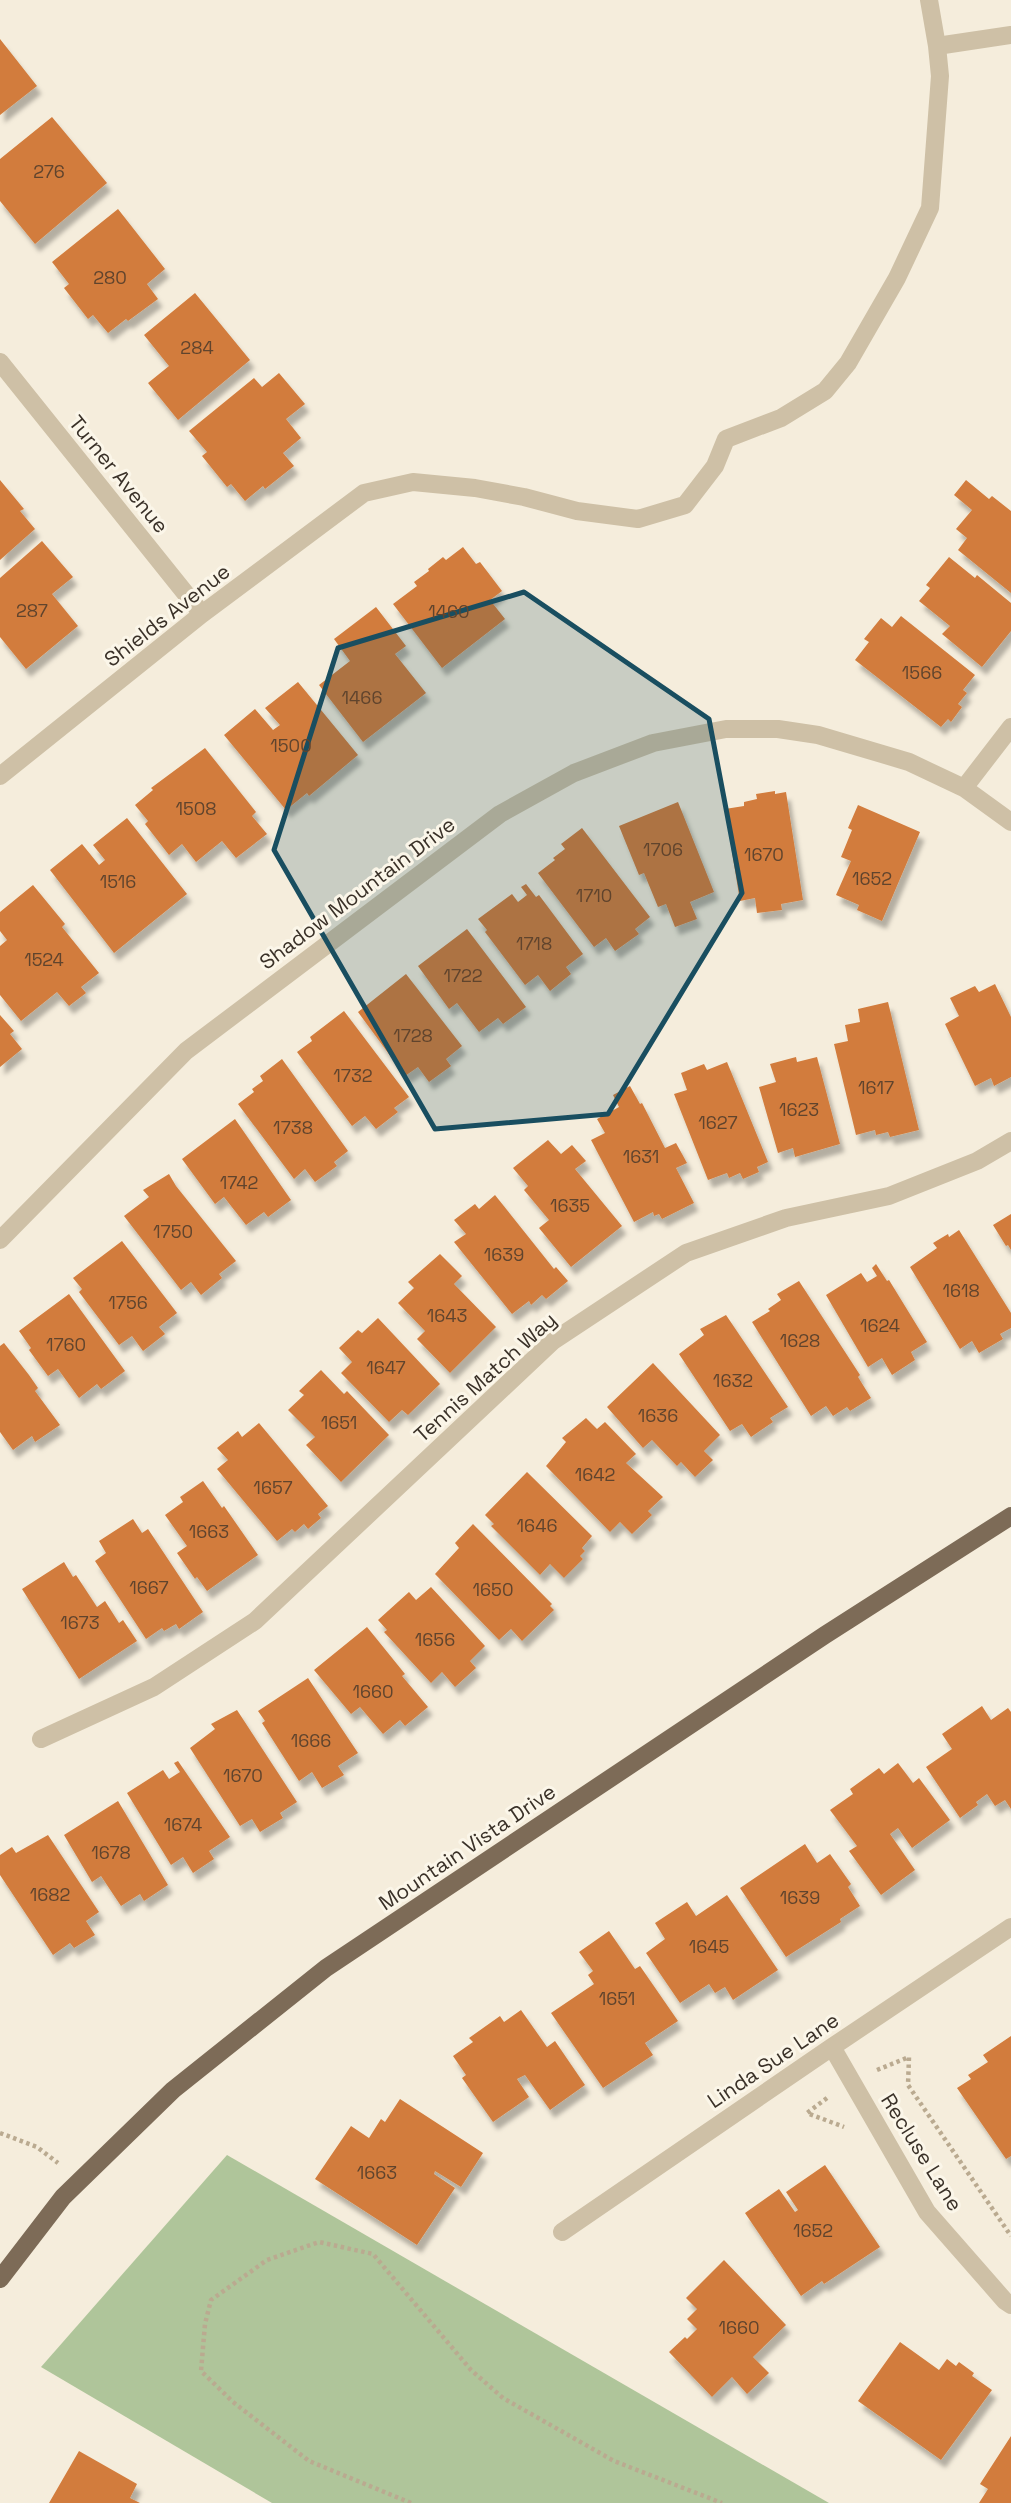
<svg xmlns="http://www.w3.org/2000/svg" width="1011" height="2503" viewBox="0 0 1011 2503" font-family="'Space Grotesk',sans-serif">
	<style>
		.green { fill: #afc59a }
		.building { fill: #d27c3c; filter: url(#shadow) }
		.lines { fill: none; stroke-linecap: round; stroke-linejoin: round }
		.path { stroke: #baaa90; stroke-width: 4.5; stroke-dasharray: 3.5 3.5; stroke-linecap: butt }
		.minor { stroke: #cec0a6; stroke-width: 18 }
		.major { stroke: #7d6b57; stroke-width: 18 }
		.marked { fill: #194e60; fill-opacity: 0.2; stroke: #194e60; stroke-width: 5; stroke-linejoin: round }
		.labels { text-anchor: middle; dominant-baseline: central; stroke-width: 6; stroke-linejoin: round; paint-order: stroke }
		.number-label { font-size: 18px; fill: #60442d }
		.street-label { font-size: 21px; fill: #3a3128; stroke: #fbf6e9 }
	</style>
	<defs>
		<filter id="shadow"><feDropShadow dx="4.5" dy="8" stdDeviation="2" flood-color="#0004"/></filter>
	</defs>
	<rect width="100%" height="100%" fill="#f5eddc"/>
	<path class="green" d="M227,2155L829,2503H272L41,2367Z"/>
	<path class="building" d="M0,39L37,86L0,115Z
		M52,117L107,183L35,244L0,201V159Z
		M118,209L165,269L147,284L158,299L128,321L126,319L108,333L93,315L88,319L64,288L69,284L52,262Z
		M195,293L250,360L178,420L148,383L169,366L144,335Z
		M279,373L305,404L286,419L301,438L283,453L294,466L265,489L263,486L245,501L231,484L227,487L202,456L207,452L189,431L254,378L262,387Z
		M0,480L24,509L20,511L35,529L0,560Z
		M966,480L989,499L992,496L1011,511V593L958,550L967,538L956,529L972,510L954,495Z
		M42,541L73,577L52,594L78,626L26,669L0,637V578Z
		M463,547L476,564L480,562L502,591L490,600L505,619L442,668L393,604L417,586L414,582L429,571L428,569L443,557L446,560Z
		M949,557L975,578L977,575L1011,603V631L982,667L942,634L950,626L919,601L930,588L926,585Z
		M376,607L406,646L395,654L426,693L363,742L319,685L350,661L334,639Z
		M901,616L975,675L963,690L967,693L958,704L962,707L951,722L948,719L941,727L855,660L869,642L864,639L881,618L892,627Z
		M298,682L358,755L309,796L307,793L286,810L224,735L255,709L273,730L280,725L265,708Z
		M205,748L256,812L252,816L267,834L236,858L222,841L196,862L182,844L169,855L145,824L148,821L135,805L153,790L151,788Z
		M775,791V794L786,792L803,900L781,904L782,910L757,913L755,898L740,901L725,809L744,806V802L757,799L756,794Z
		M678,802L714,892L690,902L697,919L675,927L666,904L658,907L644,873L639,875L619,826Z
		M858,805L920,832L882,921L857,910L859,905L836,895L851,861L841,857L852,830L848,828Z
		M127,818L187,894L114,953L50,870L82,844L99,865L105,860L93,845Z
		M582,828L650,917L635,929L639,934L615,951L606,938L594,947L538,873L555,860L553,858L565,849L561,844Z
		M526,884L536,897L539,895L583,954L566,967L571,974L550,991L538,975L525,985L485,932L487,930L478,919L512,894L518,902L527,895L521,887Z
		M33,885L65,924L62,927L99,973L81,987L86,993L69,1006L57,992L21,1021L0,995V946L7,940L0,931V912Z
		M467,929L526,1007L503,1024L498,1018L479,1032L457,1003L449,1009L418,966Z
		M406,974L462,1046L446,1059L451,1066L429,1082L418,1067L405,1076L358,1012Z
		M995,984L1011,1017V1077L994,1086L991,1078L975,1086L945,1024L959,1016L950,998L975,986L979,992Z
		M888,1002L919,1130L890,1137L888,1132L876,1135L875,1130L856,1135L834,1044L848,1041L845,1025L860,1022L858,1009Z
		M344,1011L409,1097L394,1108L398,1112L376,1129L365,1116L352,1126L297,1052L312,1041L310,1037Z
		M0,1015L14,1031L10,1034L22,1049L0,1067Z
		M796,1057L797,1062L817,1057L840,1144L795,1157L793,1148L778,1153L759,1087L776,1082L770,1064Z
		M282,1059L348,1151L334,1162L337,1166L315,1182L305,1169L294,1179L238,1104L254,1092L252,1089L263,1081L260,1076Z
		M727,1062L768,1162L757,1167L759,1172L743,1179L740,1173L729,1178L727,1173L708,1180L674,1094L687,1090L681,1073L704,1064L707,1070Z
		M630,1086L640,1104L642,1103L665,1148L676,1143L687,1163L676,1168L694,1203L662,1219L659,1214L654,1216L653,1212L634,1222L591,1140L605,1133L597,1119L619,1107L613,1095Z
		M235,1119L291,1200L268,1217L264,1212L246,1225L224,1197L215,1204L182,1159Z
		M548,1140L561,1154L572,1145L586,1161L575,1169L622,1226L571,1267L539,1228L549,1220L524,1190L528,1186L513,1168Z
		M169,1174L176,1186L236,1261L219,1274L222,1278L201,1295L191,1282L181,1290L124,1216L149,1197L143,1190Z
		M495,1195L554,1269L556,1267L568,1281L546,1299L542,1295L531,1305L529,1301L512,1314L454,1242L466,1234L454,1220L475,1204L479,1209Z
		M1011,1214V1250L1008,1245L1006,1246L993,1225Z
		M959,1230L1011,1313V1328L1000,1334L1003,1339L979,1353L972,1341L960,1349L910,1267L937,1248L933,1243L948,1234L949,1237Z
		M122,1241L177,1313L159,1327L165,1334L143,1351L132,1336L119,1345L79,1292L82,1289L73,1278Z
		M440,1254L462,1276L454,1284L496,1327L450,1373L417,1339L425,1331L398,1303L414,1288L408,1282Z
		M876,1264L887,1281L889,1280L927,1342L911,1352L915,1360L892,1375L882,1358L868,1367L826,1295L861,1273L867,1282L877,1276L872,1268Z
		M799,1281L860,1375L858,1377L871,1398L850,1411L847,1407L833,1416L826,1406L811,1416L752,1322L770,1311L768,1309L781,1300L777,1294Z
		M69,1294L125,1371L101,1389L97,1384L79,1398L58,1369L48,1376L29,1350L31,1348L19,1331Z
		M726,1315L788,1407L770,1418L773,1422L751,1437L742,1424L730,1431L679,1354L704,1335L700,1329Z
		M378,1318L440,1384L408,1415L402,1410L389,1422L341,1373L352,1362L339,1348L358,1330L362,1333Z
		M4,1343L29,1375L38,1388L35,1391L60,1425L35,1442L32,1436L13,1450L0,1432V1346Z
		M653,1363L720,1435L704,1451L713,1460L695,1477L681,1462L677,1466L652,1440L643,1448L607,1407Z
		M321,1370L344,1394L347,1391L389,1435L341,1482L306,1445L315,1437L288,1410L304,1395L299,1391Z
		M586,1418L597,1429L605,1422L636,1454L626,1463L663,1497L648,1511L652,1515L632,1534L620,1522L610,1532L546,1466L566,1442L562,1438Z
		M259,1423L328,1506L318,1514L321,1518L308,1529L304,1524L295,1532L292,1529L277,1541L217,1469L228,1460L217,1448L238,1431L242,1437Z
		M527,1472L592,1536L582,1548L585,1551L580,1556L583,1559L564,1578L550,1564L540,1575L491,1526L494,1524L485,1515Z
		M203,1481L222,1508L224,1506L258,1555L207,1591L197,1577L195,1579L177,1553L187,1546L165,1515L183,1502L180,1497Z
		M133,1519L142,1533L148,1529L203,1612L179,1629L176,1624L164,1631L162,1628L146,1639L95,1561L106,1553L99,1541Z
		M473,1524L552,1604L550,1606L554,1610L522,1641L511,1629L499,1640L435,1574L459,1548L455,1543Z
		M64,1562L73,1577L76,1575L97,1607L105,1601L119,1623L123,1620L137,1641L79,1679L22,1589Z
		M431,1587L485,1646L470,1661L476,1668L455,1687L442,1672L431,1683L384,1632L387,1630L378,1620L409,1592L416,1600Z
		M367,1627L405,1674L402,1676L428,1707L405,1726L400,1720L383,1734L360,1707L351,1714L314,1670Z
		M308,1678L358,1753L338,1766L344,1775L322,1788L312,1772L299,1781L262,1723L265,1721L258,1711Z
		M982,1706L991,1720L1008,1708L1011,1712V1809L1005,1800L995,1806L987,1794L976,1802L978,1805L960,1818L926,1767L952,1749L942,1734Z
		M237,1710L297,1802L280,1813L283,1818L260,1832L252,1819L240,1826L190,1748L215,1729L211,1724Z
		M178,1761L230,1837L209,1851L214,1859L193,1873L183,1857L171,1865L127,1793L163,1770L169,1779L180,1772L174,1763Z
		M898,1763L913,1783L919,1778L950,1820L912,1848L898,1828L890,1834L915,1870L881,1895L849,1851L857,1846L830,1810L853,1794L850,1789L879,1768L884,1774Z
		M118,1801L168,1885L144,1901L140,1894L121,1906L101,1876L92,1882L64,1835Z
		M48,1835L99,1912L86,1921L95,1935L74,1948L70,1943L53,1955L0,1875V1855L12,1847L16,1853Z
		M805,1844L817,1863L830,1854L851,1884L848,1887L860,1906L840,1919L841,1922L786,1957L740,1888Z
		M727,1895L778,1970L733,2000L725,1987L715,1993L709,1984L680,2003L646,1953L665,1939L655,1923L687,1902L696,1916Z
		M609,1931L635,1969L640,1966L678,2021L645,2043L653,2055L603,2088L551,2013L594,1984L588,1975L593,1971L579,1952Z
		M521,2010L547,2047L555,2041L585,2085L550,2110L525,2075L517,2079L529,2097L493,2122L462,2078L466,2075L453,2056L473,2042L469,2038L500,2016L504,2022Z
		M1011,2036V2156L1006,2159L957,2088L971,2079L968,2075L988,2062L983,2055Z
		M400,2099L483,2153L461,2187L435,2171L434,2174L455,2188L417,2245L315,2179L351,2126L369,2138L381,2119L385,2122Z
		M825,2165L880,2247L824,2284L822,2281L801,2296L745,2213L779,2189L795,2212L798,2210L786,2192Z
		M724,2260L786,2325L753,2357L769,2373L747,2394L732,2377L712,2397L669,2352L685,2337L687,2339L697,2329L687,2319L697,2309L686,2298Z
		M900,2342L939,2370L947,2359L956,2366L959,2362L974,2373L972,2376L992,2390L941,2460L858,2401Z
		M1011,2436V2503H979L988,2489L980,2484Z
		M79,2451L137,2484L130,2498L140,2503H49Z"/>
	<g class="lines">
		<path class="path" d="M877,2070L909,2057L908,2085L1011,2236
			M827,2098L807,2113L844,2127
			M0,2133L37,2147L58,2163
			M411,2503L309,2461L233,2402L201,2371L205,2324L211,2300L267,2260L319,2242L373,2254L471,2370L503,2398L614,2461L722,2503"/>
		<path class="minor" d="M929,0L937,46L1011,35
			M0,362L202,614
			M0,776L202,614L364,493L413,482L475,488L524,497L577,511L638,519L685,505L715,466L726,439L781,418L825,391L848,363L897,278L930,208L940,76L937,46
			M964,788L1011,727
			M0,1240L186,1051L500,814L574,773L653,743L726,729H778L818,735L909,762L964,788L1011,822
			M41,1739L154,1687L255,1621L553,1341L686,1253L786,1218L889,1196L977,1161L1011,1141
			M832,2047L927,2212L1005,2301L1011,2305
			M562,2232L832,2047L1011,1927"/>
		<path class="major" d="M0,2279L63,2197L173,2090L326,1968L825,1635L1011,1516"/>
	</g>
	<path class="marked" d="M524,592L709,719L742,893L608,1114L435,1129L274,850L338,648Z"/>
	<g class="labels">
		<g class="number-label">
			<text x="49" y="171">276</text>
			<text x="110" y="277">280</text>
			<text x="197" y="347">284</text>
			<text x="32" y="610">287</text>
			<text x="449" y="611">1460</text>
			<text x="922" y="672">1566</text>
			<text x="362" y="697">1466</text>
			<text x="291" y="745">1500</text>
			<text x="196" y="808">1508</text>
			<text x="663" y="849">1706</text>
			<text x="764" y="854">1670</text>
			<text x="872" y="878">1652</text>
			<text x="118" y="881">1516</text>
			<text x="594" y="895">1710</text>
			<text x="534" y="943">1718</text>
			<text x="44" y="959">1524</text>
			<text x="463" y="975">1722</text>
			<text x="413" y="1035">1728</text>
			<text x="353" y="1075">1732</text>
			<text x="876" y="1087">1617</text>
			<text x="799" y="1109">1623</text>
			<text x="718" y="1122">1627</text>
			<text x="293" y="1127">1738</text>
			<text x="641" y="1156">1631</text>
			<text x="239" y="1182">1742</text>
			<text x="570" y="1205">1635</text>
			<text x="173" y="1231">1750</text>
			<text x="504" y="1254">1639</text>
			<text x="961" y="1290">1618</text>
			<text x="128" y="1302">1756</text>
			<text x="447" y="1315">1643</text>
			<text x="880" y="1325">1624</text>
			<text x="800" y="1340">1628</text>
			<text x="66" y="1344">1760</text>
			<text x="386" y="1367">1647</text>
			<text x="733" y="1380">1632</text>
			<text x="658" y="1415">1636</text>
			<text x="339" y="1422">1651</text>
			<text x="595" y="1474">1642</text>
			<text x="273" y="1487">1657</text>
			<text x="537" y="1525">1646</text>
			<text x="209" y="1531">1663</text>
			<text x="149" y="1587">1667</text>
			<text x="493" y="1589">1650</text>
			<text x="80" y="1622">1673</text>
			<text x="435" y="1639">1656</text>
			<text x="373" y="1691">1660</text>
			<text x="311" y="1740">1666</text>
			<text x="243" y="1775">1670</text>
			<text x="183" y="1824">1674</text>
			<text x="111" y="1852">1678</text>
			<text x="50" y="1894">1682</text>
			<text x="800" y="1897">1639</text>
			<text x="709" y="1946">1645</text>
			<text x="617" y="1998">1651</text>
			<text x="377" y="2172">1663</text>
			<text x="813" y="2230">1652</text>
			<text x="739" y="2327">1660</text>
		</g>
		<g class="street-label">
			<text transform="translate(119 474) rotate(51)">Turner Avenue</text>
			<text transform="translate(167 615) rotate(-38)">Shields Avenue</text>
			<text transform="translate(357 893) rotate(-37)">Shadow Mountain Drive</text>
			<text transform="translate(485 1377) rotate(-42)">Tennis Match Way</text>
			<text transform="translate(467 1847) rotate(-34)">Mountain Vista Drive</text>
			<text transform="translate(773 2060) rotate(-34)">Linda Sue Lane</text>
			<text transform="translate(922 2152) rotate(58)">Recluse Lane</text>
		</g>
	</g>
</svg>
